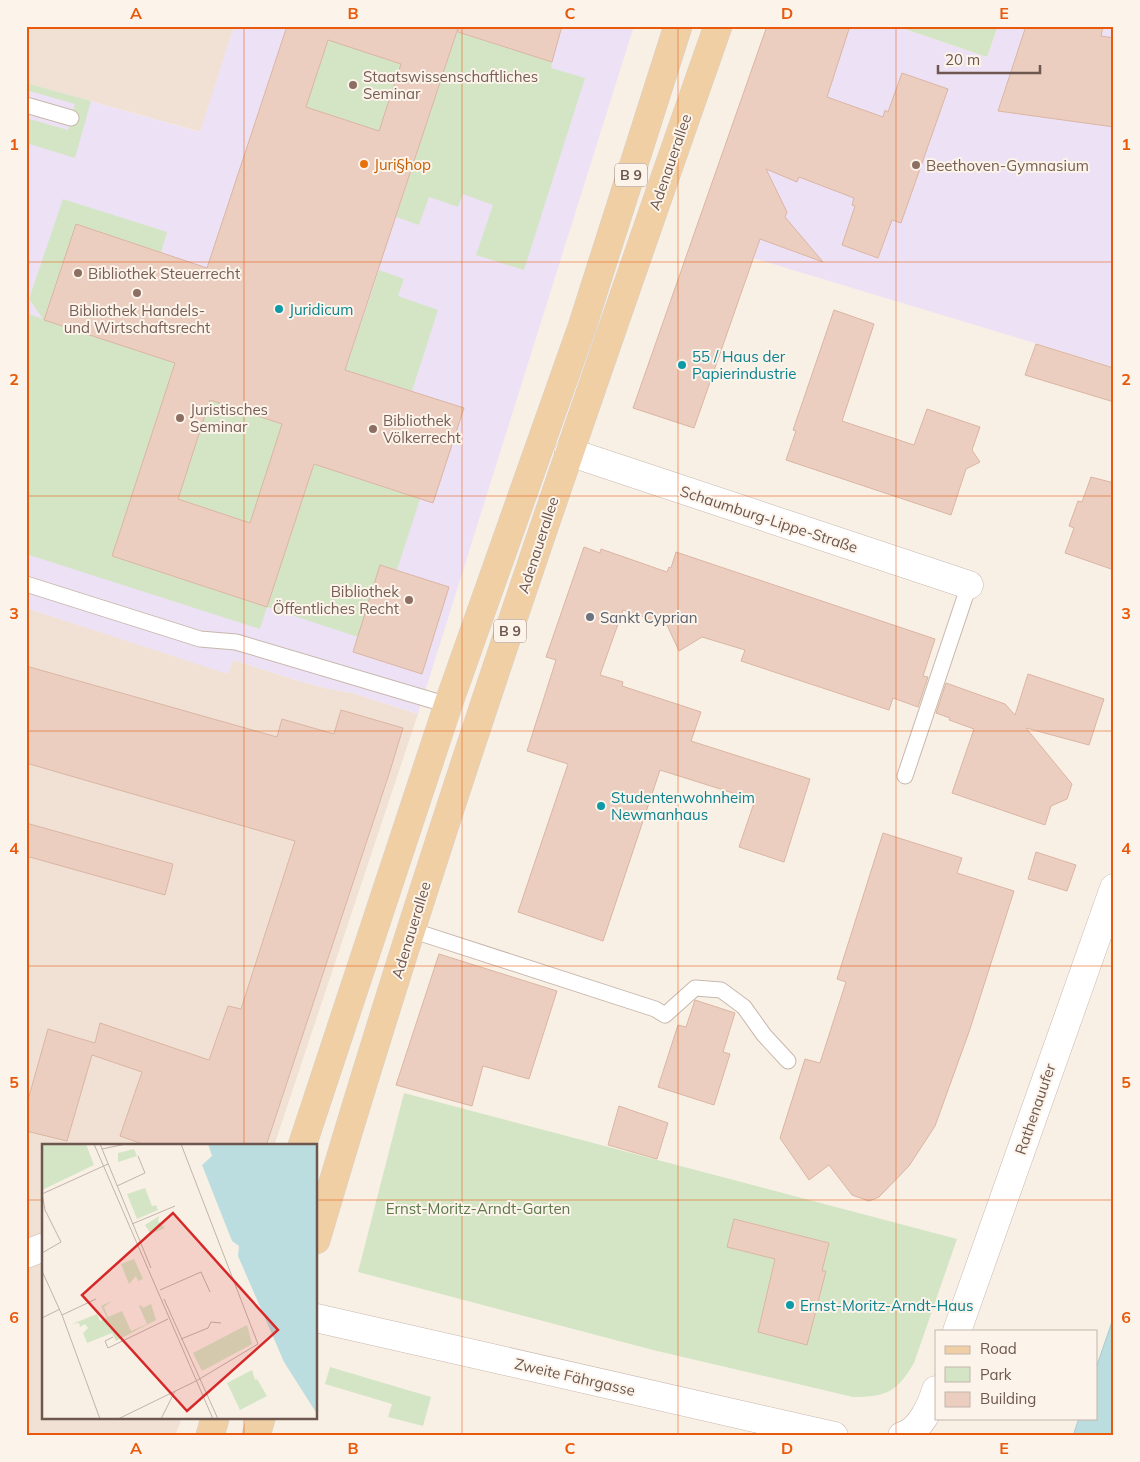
<svg xmlns="http://www.w3.org/2000/svg" width="1140" height="1462" viewBox="0 0 1140 1462" font-family="Mulish,sans-serif">
	<style>
		.residential { fill: #f0e1d4 }
		.education { fill: #ede2f5 }
		.green { fill: #d4e5c5 }
		.water { fill: #bcdde0; stroke: #a4ccd0 }
		.building { fill: #ebcec0; stroke: #dbb5a3; fill-rule: evenodd }
		.lines { fill: none; stroke-linecap: round; stroke-linejoin: round }
		.lane-casing { stroke: #c8b7ad; stroke-width: 17 }
		.street-casing { stroke: #c8b7ad; stroke-width: 29 }
		.primary-casing { stroke: #d6d0cd; stroke-width: 29 }
		.lane { stroke: #fff; stroke-width: 15 }
		.street { stroke: #fff; stroke-width: 28 }
		.primary { stroke: #f0cfa5; stroke-width: 28 }
		.grid { fill: none; stroke: #e8590c; stroke-width: 1; stroke-opacity: 0.55 }
		.education-dot { fill: #8d6e63; stroke: #fcf4ea; stroke-width: 2 }
		.food-dot { fill: #e8710a; stroke: #fcf4ea; stroke-width: 2 }
		.culture-dot { fill: #0f9aa8; stroke: #fcf4ea; stroke-width: 2 }
		.worship-dot { fill: #6b7280; stroke: #fcf4ea; stroke-width: 2 }
		.labels { text-anchor: middle; dominant-baseline: central; stroke-width: 4; stroke-linejoin: round; paint-order: stroke }
		.shield { fill: #fcf4ea; stroke: #99867d; stroke-width: 1 }
		.shield-label { font-size: 14px; font-weight: bold; fill: #6e574e }
		.education-label { font-size: 15px; fill: #785e54; stroke: #fcf4ea; text-anchor: start }
		.street-label { font-size: 15px; fill: #6e574e; stroke: #fcf4ea }
		.food-label { font-size: 15px; fill: #c56008; stroke: #fcf4ea; text-anchor: start }
		.culture-label { font-size: 15px; fill: #0d838f; stroke: #fcf4ea; text-anchor: start }
		.worship-label { font-size: 15px; fill: #5b616d; stroke: #fcf4ea; text-anchor: start }
		.park-label { font-size: 15px; fill: #5b794a; stroke: #fcf4ea }
		.inset-road { fill: none; stroke: #c1b3a9; stroke-width: 1 }
		.view { fill: #d62828; fill-opacity: 0.15; stroke: #d62828; stroke-width: 2.5 }
		.inset-edge { fill: none; stroke: #6e574e; stroke-width: 2.5 }
		.neatline { fill: none; stroke: #e8590c; stroke-width: 2 }
		.grid-label { font-size: 16px; text-anchor: middle; font-weight: bold; fill: #e8590c }
	</style>
	<rect width="100%" height="100%" fill="#f9f0e5"/>
	<path class="residential" d="M26,26H234L201,132L26,83Z
		M26,608L228,673L233,660L299,681L325,688L352,693L418,714L274,1146H44V1418H182L175,1436H26Z"/>
	<path class="education" d="M234,26H634L418,714L352,693L325,688L299,681L233,660L228,674L26,608V83L200,132Z
		M767,26H896L987,57L998,26H1114V367L693,240L700,218Z"/>
	<path class="green" d="M896,26H998L987,57Z
		M457,32L552,62L551,68L585,78L524,270L476,255L493,205L463,194L458,207L429,197L419,225L396,217Z
		M328,40L401,64L379,131L306,107Z
		M26,83L91,101L75,158L26,143V118L68,130L75,104L26,90Z
		M63,199L167,232L161,253L76,224L44,319L175,363L112,556L267,607L324,435L338,472L420,499L397,570L358,637L267,607L260,629L26,554V313L43,319L29,299Z
		M379,270L404,279L398,296L438,310L412,391L369,377L338,392Z
		M210,400L282,424L250,523L178,499Z
		M404,1093L957,1239L914,1363C897,1392 886,1397 853,1397L653,1350L358,1272Z
		M330,1367L431,1397L423,1426L388,1417L392,1404L325,1384Z"/>
	<path class="water" d="M1114,1316V1436H1073L1079,1418H1096V1368Z"/>
	<path class="building" d="M287,26H562L552,62L458,32V28L345,370L464,408L433,503L314,464L267,607L112,556L175,363L44,320L76,224L207,268ZM328,40L401,64L379,131L306,107ZM210,400L282,424L250,523L178,499Z
		M767,26H850L827,97L883,117L885,110L888,112L902,73L948,89L901,223L892,220L878,258L842,245L855,206L852,205L854,198L799,177L797,182L766,169L787,212L785,217L823,262L760,239L694,428L633,408Z
		M1026,26H1103L1101,36L1114,38V127L998,111Z
		M834,310L874,324L842,421L914,445L927,409L980,427L972,450L980,462L966,469L951,515L786,460L796,431L793,430Z
		M1036,344L1114,368V402L1025,375Z
		M1091,477L1114,483V570L1065,553L1074,528L1069,526L1078,501L1082,502Z
		M584,547L600,553L601,549L667,572L669,567L671,568L676,552L935,639L923,676L928,677L918,707L893,698L889,710L741,661L745,650L702,637L679,651L667,625L623,610L600,675L623,682L622,686L701,712L691,741L810,779L784,862L739,847L755,800L660,770L603,941L518,912L568,764L527,751L556,660L546,657Z
		M380,565L449,587L422,674L353,652Z
		M26,666L277,737L282,719L334,734L341,710L403,728L390,771L266,1146H148L120,1136L142,1072L92,1055L67,1141L26,1131V1107L48,1029L95,1043L100,1023L209,1060L228,1006L241,1009L295,841L26,763Z
		M1028,674L1104,699L1089,745L1026,728L1072,784L1067,799L1051,806L1045,825L952,793L974,729L949,720L950,718L936,713L946,683L1005,704L1015,715Z
		M26,823L173,864L165,895L26,856Z
		M883,833L962,858L957,873L1014,891L969,1032L935,1126L909,1166L879,1197L869,1201L852,1195L829,1165L809,1180L780,1138L805,1059L820,1063L846,982L837,979Z
		M1036,852L1076,865L1067,891L1028,879Z
		M439,954L557,991L529,1079L483,1066L472,1106L396,1085Z
		M695,1000L735,1013L723,1052L730,1054L714,1105L658,1087L678,1025L686,1027Z
		M619,1106L668,1123L657,1159L608,1145Z
		M734,1219L829,1243L822,1271H826L807,1345L758,1332L775,1259L727,1247Z"/>
	<g class="lines">
		<g class="lane-casing">
			<path id="lane" d="M26,105L71,118
				M26,584L200,639L236,642L448,705
				M905,776L969,585
				M411,930L655,1009L665,1015L695,988L721,990L744,1007L764,1035L788,1061"/>
		</g>
		<g class="street-casing">
			<path id="street" d="M569,452L969,585
				M26,1254L44,1247
				M316,1318L834,1436
				M957,1331L1114,888
				M902,1436C920,1431 931,1406 936,1390"/>
		</g>
		<g class="primary-casing">
			<path id="primary" d="M302,1146L448,705L582,327L678,26
				M316,1240C436,831 577,428 718,26
				M210,1436L215,1418
				M256,1436L261,1418"/>
		</g>
		<use href="#lane" class="lane"/>
		<use href="#street" class="street"/>
		<use href="#primary" class="primary"/>
	</g>
	<path class="grid" d="M244,26V1146M462,26V1436M678,26V1436M896,26V1436M26,262H1114M26,496H1114M26,731H1114M26,966H1114M26,1200H44M316,1200H1114M244,1418V1436"/>
	<g class="education-dot">
		<circle cx="353" cy="85" r="5"/>
		<circle cx="916" cy="165" r="5"/>
		<circle cx="78" cy="273" r="5"/>
		<circle cx="137" cy="293" r="5"/>
		<circle cx="180" cy="418" r="5"/>
		<circle cx="373" cy="429" r="5"/>
		<circle cx="409" cy="600" r="5"/>
	</g>
	<circle class="food-dot" cx="364" cy="164" r="5"/>
	<g class="culture-dot">
		<circle cx="279" cy="309" r="5"/>
		<circle cx="682" cy="365" r="5"/>
		<circle cx="601" cy="806" r="5"/>
		<circle cx="790" cy="1305" r="5"/>
	</g>
	<circle class="worship-dot" cx="590" cy="617" r="5"/>
	<g class="labels">
		<g class="shield">
			<rect x="615" y="163.5" width="32" height="23" rx="4"/>
			<rect x="494" y="619.5" width="32" height="23" rx="4"/>
		</g>
		<g class="shield-label">
			<text x="631" y="175">B 9</text>
			<text x="510" y="631">B 9</text>
		</g>
		<g class="education-label">
			<text x="363" y="76">Staatswissenschaftliches<tspan x="363" dy="17">Seminar</tspan></text>
			<text x="926" y="165">Beethoven-Gymnasium</text>
			<text x="88" y="273">Bibliothek Steuerrecht</text>
			<text x="137" y="310" text-anchor="middle">Bibliothek Handels-<tspan x="137" dy="17">und Wirtschaftsrecht</tspan></text>
			<text x="190" y="409">Juristisches<tspan x="190" dy="17">Seminar</tspan></text>
			<text x="383" y="420">Bibliothek<tspan x="383" dy="17">Völkerrecht</tspan></text>
			<text x="399" y="591" text-anchor="end">Bibliothek<tspan x="399" dy="17">Öffentliches Recht</tspan></text>
		</g>
		<g class="street-label">
			<text transform="translate(670 162) rotate(-71)">Adenauerallee</text>
			<text transform="translate(769 519) rotate(18)">Schaumburg-Lippe-Straße</text>
			<text transform="translate(538 545) rotate(-72)">Adenauerallee</text>
			<text transform="translate(411 930) rotate(-73)">Adenauerallee</text>
			<text transform="translate(1035 1109) rotate(-71)">Rathenauufer</text>
			<text transform="translate(575 1377) rotate(13)">Zweite Fährgasse</text>
		</g>
		<g class="food-label">
			<text x="374" y="164">Juri§hop</text>
		</g>
		<g class="culture-label">
			<text x="289" y="309">Juridicum</text>
			<text x="692" y="356">55 / Haus der<tspan x="692" dy="17">Papierindustrie</tspan></text>
			<text x="611" y="797">Studentenwohnheim<tspan x="611" dy="17">Newmanhaus</tspan></text>
			<text x="800" y="1305">Ernst-Moritz-Arndt-Haus</text>
		</g>
		<g class="worship-label">
			<text x="600" y="617">Sankt Cyprian</text>
		</g>
		<g class="park-label">
			<text x="478" y="1208">Ernst-Moritz-Arndt-Garten</text>
		</g>
	</g>
	<g transform="translate(42 1144)">
		<rect width="275" height="275" fill="#f9f0e5"/>
		<path d="M0,0H44L52,21L0,46ZM92,5L95,12L76,18V9ZM103,44L110,62L114,61L116,66L95,75L85,50ZM117,72L116,77L123,84L109,90L103,81ZM92,115L101,135L96,137L94,132L87,140L79,120ZM70,157L62,163L66,173L80,167L89,187L105,180L97,162L99,161L101,164L109,160L114,176L74,197L70,189L45,199L41,189L46,184L43,180L38,183L37,179L30,180L55,170L58,177L65,174L59,162ZM205,181L210,200L160,227L151,209ZM210,226L213,236L215,235L225,252L198,266L185,239Z" fill="#d4e5c5"/>
		<path d="M166,0H275V270L242,218L196,112L197,102L190,97L160,21L170,12Z" fill="#bcdde0"/>
		<path class="inset-road" d="M52,0L171,275M58,0L109,124M60,5L84,0M75,42L103,29L96,12M0,50L66,20M90,80L133,62M0,109L19,98L3,66L0,49M0,127L20,171L58,275M118,146L159,128L168,148M122,155L176,275M20,171L54,155M0,174L18,165M71,193L63,197L66,204L126,175M139,195L166,184L169,178L179,179M76,275L154,237L216,200L139,0M119,275L133,247"/>
		<path class="view" d="M131,69L236,186L145,267L40,151Z"/>
		<rect width="275" height="275" class="inset-edge"/>
	</g>
	<rect width="1140" height="1462" fill="none" stroke="#fcf4ea" stroke-width="55"/>
	<rect x="935" y="1330" width="162" height="90" fill="#fcf4ea" stroke="#c3b5ac"/>
	<rect x="945" y="1346" width="25" height="8" fill="#f0cfa5" stroke="#c3b5ac"/>
	<text x="980" y="1354" font-size="15" fill="#6e574e">Road</text>
	<rect x="945" y="1367" width="25" height="15" fill="#d4e5c5" stroke="#c3b5ac"/>
	<text x="980" y="1380" font-size="15" fill="#6e574e">Park</text>
	<rect x="945" y="1392" width="25" height="15" fill="#ebcec0" stroke="#c3b5ac"/>
	<text x="980" y="1404" font-size="15" fill="#6e574e">Building</text>
	<path d="M938 65v8h102v-8" fill="none" stroke="#6e574e" stroke-width="2.5"/>
	<text x="945" y="65" font-size="15" fill="#6e574e" stroke="#fcf4ea" stroke-width="4" paint-order="stroke">20 m</text>
	<rect x="28" y="28" width="1084" height="1406" class="neatline"/>
	<g class="grid-label">
		<text x="136" y="19">A</text>
		<text x="353" y="19">B</text>
		<text x="570" y="19">C</text>
		<text x="787" y="19">D</text>
		<text x="1004" y="19">E</text>
		<text x="14" y="150">1</text>
		<text x="1126" y="150">1</text>
		<text x="14" y="385">2</text>
		<text x="1126" y="385">2</text>
		<text x="14" y="619">3</text>
		<text x="1126" y="619">3</text>
		<text x="14" y="854">4</text>
		<text x="1126" y="854">4</text>
		<text x="14" y="1088">5</text>
		<text x="1126" y="1088">5</text>
		<text x="14" y="1323">6</text>
		<text x="1126" y="1323">6</text>
		<text x="136" y="1454">A</text>
		<text x="353" y="1454">B</text>
		<text x="570" y="1454">C</text>
		<text x="787" y="1454">D</text>
		<text x="1004" y="1454">E</text>
	</g>
</svg>
